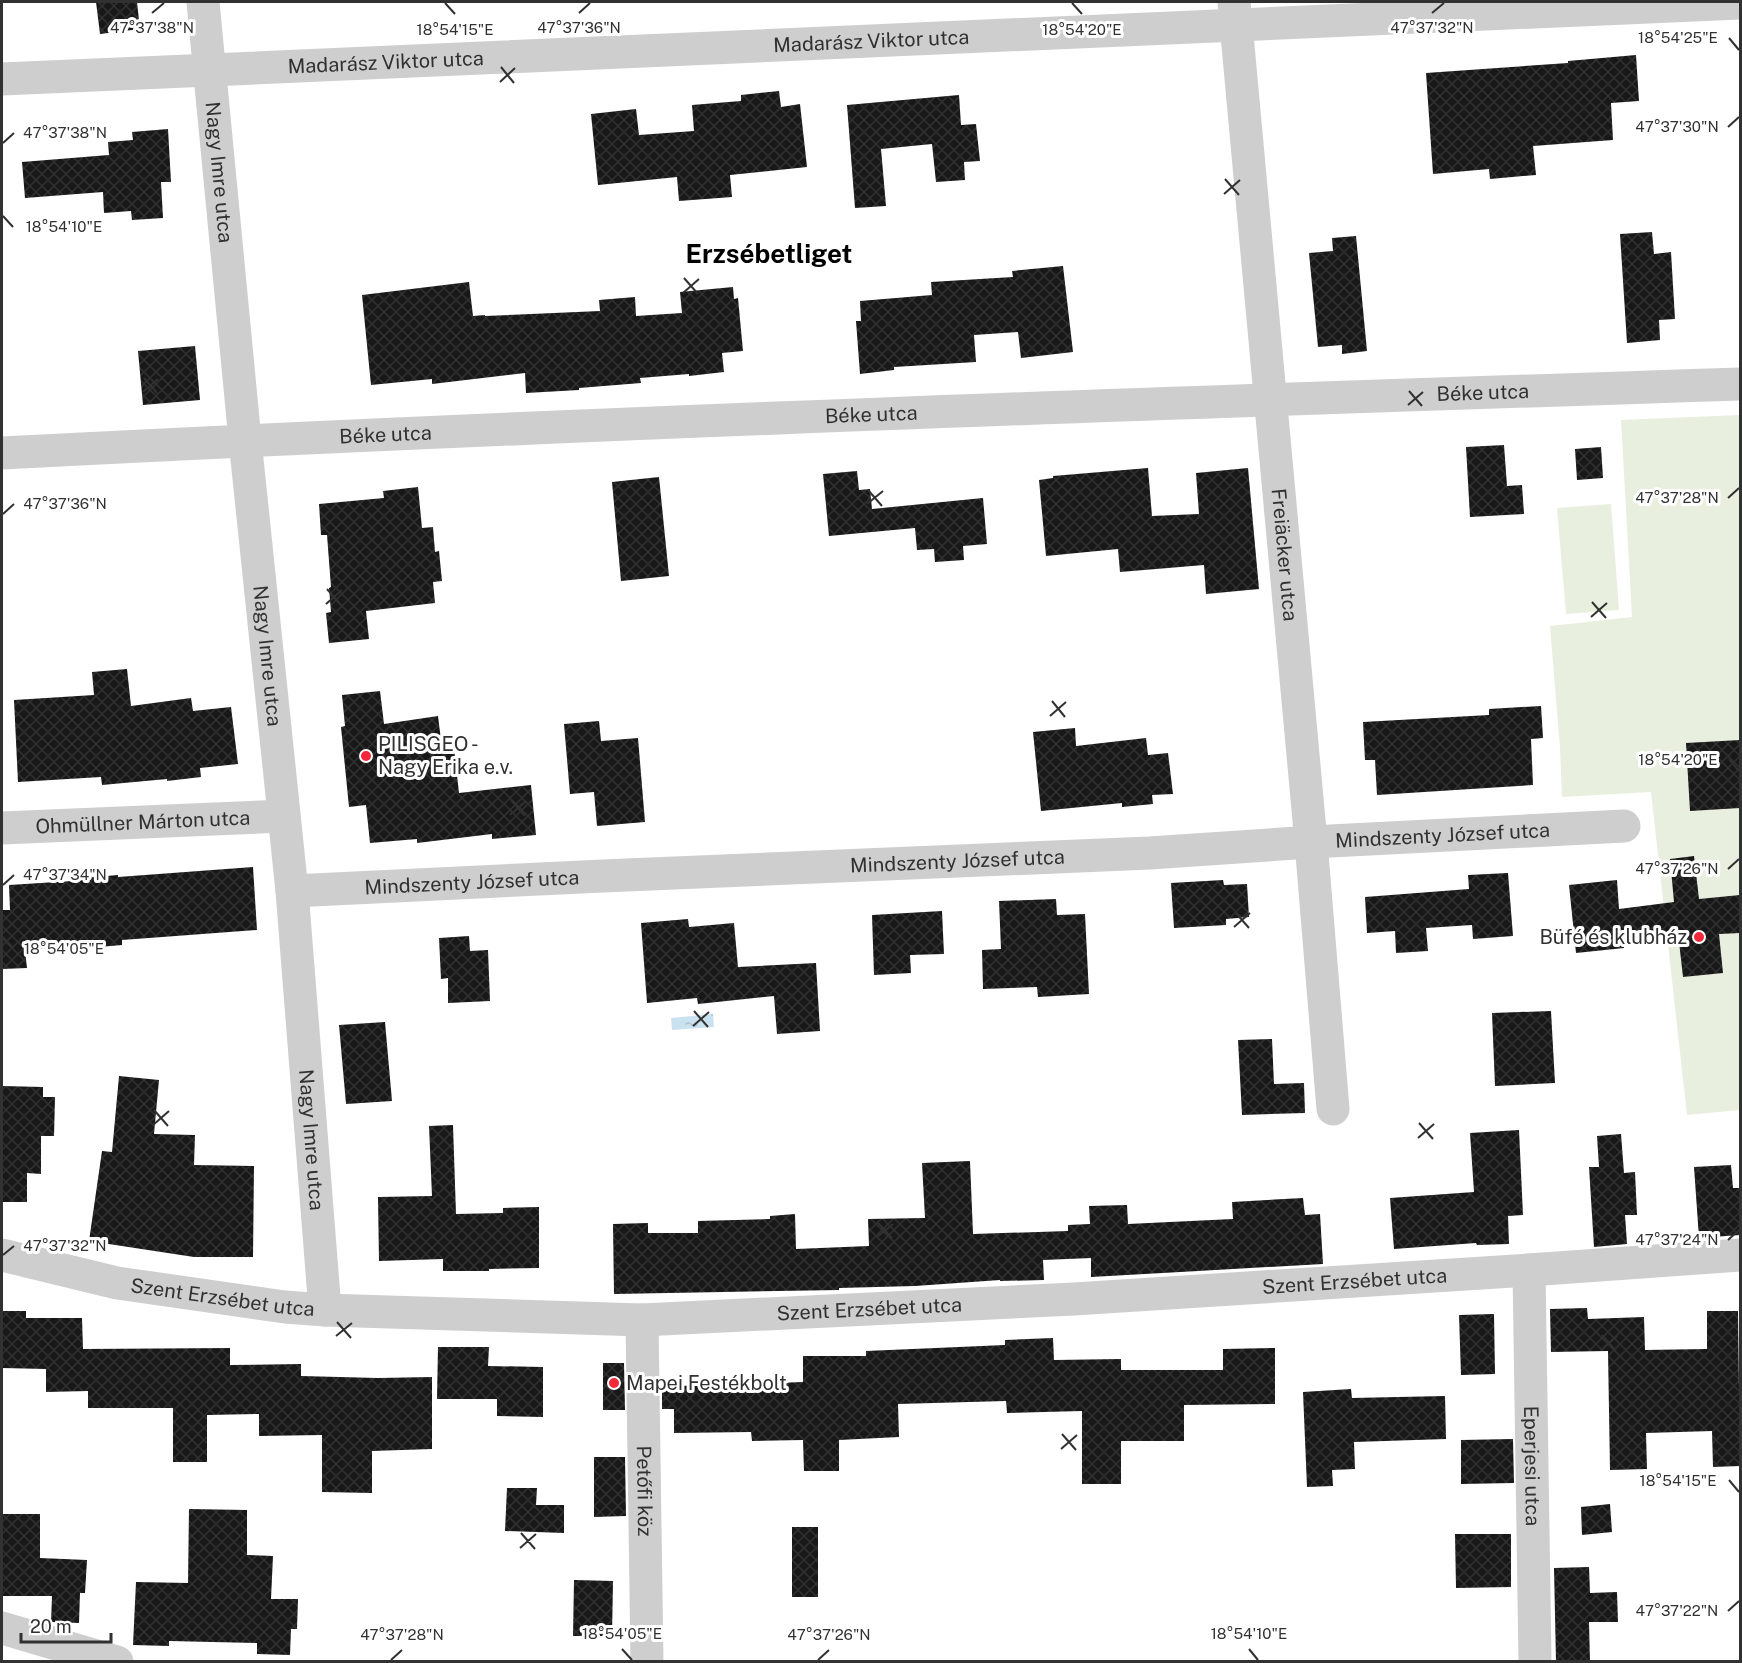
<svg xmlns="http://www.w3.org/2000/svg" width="1742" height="1663" viewBox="0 0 1742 1663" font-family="'Public Sans',sans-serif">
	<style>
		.pitch { fill: #e8efdf }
		.water { fill: url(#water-ripples) }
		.building { fill: url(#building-cross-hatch) }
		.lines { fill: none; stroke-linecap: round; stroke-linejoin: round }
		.minor { stroke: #cecece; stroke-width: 33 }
		.ticks { fill: none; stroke: #313131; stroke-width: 2 }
		.poi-dot { fill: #f4283b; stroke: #fff; stroke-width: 2 }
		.labels { text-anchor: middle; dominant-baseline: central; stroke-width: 6; stroke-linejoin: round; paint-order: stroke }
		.street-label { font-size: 20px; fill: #313131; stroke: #fff }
		.poi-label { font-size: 20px; fill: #313131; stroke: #fff; text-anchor: start }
		.district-label { font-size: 26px; font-weight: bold; fill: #000; stroke: #fff }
		.ticks-label { font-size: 15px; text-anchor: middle; fill: #313131; stroke: #fff; stroke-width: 6; stroke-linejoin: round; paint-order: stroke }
	</style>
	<defs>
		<pattern id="water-ripples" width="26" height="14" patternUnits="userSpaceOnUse" patternTransform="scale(1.5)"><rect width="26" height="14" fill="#cae2f0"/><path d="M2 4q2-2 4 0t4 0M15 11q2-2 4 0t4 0" fill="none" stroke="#aec2ce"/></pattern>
		<pattern id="building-cross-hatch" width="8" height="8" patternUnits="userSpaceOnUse" patternTransform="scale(1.5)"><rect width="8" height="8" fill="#181818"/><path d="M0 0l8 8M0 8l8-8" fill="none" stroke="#313131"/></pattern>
	</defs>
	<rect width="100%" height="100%" fill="#fff"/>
	<path class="pitch" d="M1740,415V1110L1687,1115L1651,792L1562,797L1560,748L1550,626L1632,617L1621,420Z
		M1611,504L1619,610L1566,614L1557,508Z"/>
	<path class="water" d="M713,1014L714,1027L672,1030L671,1018Z"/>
	<path class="building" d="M96,2H137L140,29L100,34Z
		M1636,55L1639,101L1611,103L1613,140L1533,146L1536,175L1490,179L1489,169L1433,174L1426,73L1568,63V61Z
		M779,91L781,107L800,104L807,167L730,175L732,197L679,201L677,177L598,185L591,114L636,109L639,135L694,131L692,105L741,101V95Z
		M959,95L961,125L976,124L980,161L964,162L965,180L936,182L932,144L881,149L886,206L855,208L847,105Z
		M168,129L171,182H161L163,218L132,220L131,211L104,213L103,192L25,198L22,162L109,155L108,142L133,140L132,132Z
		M1652,232L1654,254L1671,252L1675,319L1659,320L1660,340L1627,343L1620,234Z
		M1356,236L1367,351L1342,354V345L1318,347L1309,253L1333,251L1332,238Z
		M1063,266L1073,352L1021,358L1018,332L974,335L976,362L894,367V370L860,374L856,321H861L860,301L932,295L931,282L1013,277L1012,271Z
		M469,282L473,316L485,315V316L600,311L599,300L635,297L636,316L682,313L680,292L733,287L734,299L738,298L743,351L722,353L724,372L689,376V374L640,378L641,383L579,388V390L526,393L525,373L432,384V379L371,385L362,295Z
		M195,346L200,400L143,405L138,351Z
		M1504,445L1507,486L1522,485L1524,514L1470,517L1466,447Z
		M1601,447L1603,478L1577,480L1575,449Z
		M1148,468L1152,516L1199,514L1196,473L1248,468L1259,589L1206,594L1204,565L1120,572L1118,549L1046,556L1039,480L1053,478V476Z
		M857,471L859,490L870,489L872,509L983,498L987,544L963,546L964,560L935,562L934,549L917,550L915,528L829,536L823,474Z
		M659,477L669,576L621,581L612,482Z
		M418,487L422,528L433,527L435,552L439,551L442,581L433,582L435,603L366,611L369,639L329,643L326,613L331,612L329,588L331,587L327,535H321L319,504L384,498L383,491Z
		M127,669L131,706L191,698L193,711L231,707L238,764L200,768L201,777L167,781V779L102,785L101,777L18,782L14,700L94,695L92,672Z
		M380,691L384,724L438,716L441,740L453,739L459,793L531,785L536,835L492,839V834L417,843V839L370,843L366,805L349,807L341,727L345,726L342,695Z
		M1541,706L1543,738L1531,739L1533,785L1377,795L1375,760H1365L1363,722L1489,715V709Z
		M599,721L601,741L638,738L645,822L597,826L594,792L570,794L564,724Z
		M1075,728L1076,746L1146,738L1148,755L1168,753L1173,794L1152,795L1153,804L1122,807V803L1041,811L1033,732Z
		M1740,740V808L1690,811L1686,743Z
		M1694,856L1699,899L1740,895V933L1719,934L1723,973L1683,977L1678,933L1623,939L1624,948L1576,953L1569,885L1617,880L1619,909L1674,902L1670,859Z
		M253,867L257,930L122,940V945L77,949L76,947L25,950L27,968L2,969V935H3L2,910H10L9,885L72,881V879L118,875V877Z
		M1508,873L1513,936L1473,939L1472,925L1426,928L1428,951L1396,953L1395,931L1367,933L1365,897L1469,889L1468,875Z
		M1223,880L1224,885L1247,884L1249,917L1226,919V925L1174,928L1171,883Z
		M1056,899L1057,915L1085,914L1089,994L1038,997L1037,987L983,989L982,950L1001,949L999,901Z
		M942,911L944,954L910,955L911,973L874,975L872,915Z
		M688,919L689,927L734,923L738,967L816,963L820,1031L777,1034L774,996L698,1004L697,998L647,1003L641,923Z
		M469,936L470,951L488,950L490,1001L448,1003V978L441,979L439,938Z
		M1551,1011L1555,1083L1495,1086L1492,1013Z
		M385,1022L392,1101L346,1104L339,1025Z
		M1272,1039L1274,1084L1304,1083L1305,1113L1242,1115L1238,1040Z
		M119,1076L159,1080L154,1134L195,1135L194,1165L254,1166L253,1257H194L89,1241L102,1151L112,1152Z
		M2,1086L43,1087V1097H55L54,1136H41V1174L27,1173V1202H2Z
		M453,1125L456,1214L503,1213V1208L539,1207V1268L489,1269V1271H443V1259L379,1261L378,1197L432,1196L429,1126Z
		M1519,1130L1523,1215L1508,1216L1509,1244L1477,1245L1476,1243L1394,1249L1390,1198L1474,1192L1470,1133Z
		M1621,1134L1624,1173L1635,1172L1637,1215H1625L1627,1244L1594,1247L1589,1167H1599L1597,1136Z
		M970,1161L973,1234L1068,1231V1225L1090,1224L1089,1206L1127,1205L1128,1224L1233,1219L1232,1202L1303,1198L1305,1215L1320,1214L1323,1264L1091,1277V1258L1043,1260L1044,1280L1000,1281V1280L915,1286L839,1288V1290L614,1294L613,1224L648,1223V1233H698V1221L770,1219V1216L795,1214L796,1249L869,1246L868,1219L925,1218L922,1163Z
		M1731,1165L1733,1188H1740V1235L1699,1238L1694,1167Z
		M1587,1308L1588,1319L1644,1317L1645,1350L1707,1349V1311H1738L1740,1466L1713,1467L1712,1431L1646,1433L1647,1469L1610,1470L1608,1351L1551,1352L1550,1309Z
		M2,1311H26V1318H82L83,1349L230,1348V1365L301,1364V1376L378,1378L432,1377V1449L372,1451V1493L322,1492V1435L259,1436V1414L207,1415V1462H173V1408H88V1391L46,1392V1369L2,1368Z
		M1494,1314L1495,1374L1461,1375L1459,1315Z
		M1053,1338L1054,1360L1121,1359V1370H1223V1349L1275,1348V1404L1184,1405V1441H1121V1484H1082V1411L1007,1413L1006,1401L898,1404L899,1437L839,1440V1471H804L803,1440L752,1441L751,1432L674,1433V1409H662V1386L750,1385V1384L803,1382V1356H866V1351L1005,1345V1340Z
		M438,1347H489L488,1366L543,1367V1417L497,1416V1399H437Z
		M603,1363H624L625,1410H603Z
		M1351,1389L1352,1398L1445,1396L1446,1439L1354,1442L1355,1469L1332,1470L1333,1486L1307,1487L1303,1392Z
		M1513,1439L1514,1483L1461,1484V1440Z
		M594,1457H625L626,1516L594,1517Z
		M507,1488H537L536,1505H564V1533L505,1531Z
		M1610,1504L1612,1532L1582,1535L1581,1507Z
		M189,1509L247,1510V1555L273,1556L271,1599H298L297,1629H291L290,1655L257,1654V1643L169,1641V1646L133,1645L136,1582L188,1583Z
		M2,1514H40V1558L87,1560L85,1593H80L79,1623L51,1622L52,1596H2Z
		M792,1527H818V1597H792Z
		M1455,1534H1511V1587L1456,1588Z
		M1589,1567L1590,1593L1617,1592L1618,1622H1589L1590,1662H1556L1554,1568Z
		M574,1580L613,1581L612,1636H573Z"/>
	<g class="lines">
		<g class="minor">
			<path id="s1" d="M203,2L245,440L292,891L325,1310"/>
			<path id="s2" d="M1234,2L1311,842L1333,1109"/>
			<path id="s3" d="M2,79L1740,3"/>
			<path id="s4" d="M2,453C581,423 1161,403 1740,384"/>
			<path id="s5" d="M2,828L284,816"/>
			<path id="s6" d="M292,891L603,876L1150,853L1311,842L1624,826"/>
			<path id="s7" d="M2,1255L117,1283L285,1307L325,1310L642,1320L1074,1299L1529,1270L1740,1255"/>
			<path id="s8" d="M1529,1270L1535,1662"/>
			<path id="s9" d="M642,1320L647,1662"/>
			<path d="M2,1628L117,1662"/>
		</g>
	</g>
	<path class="ticks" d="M445,3L455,14M1072,3L1082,14M152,13L164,3M579,13L590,3M1432,13L1444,3M1729,38L1739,50M501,67L514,83M500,82L515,68M1728,127L1739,117M3,143L14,133M1225,179L1239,195M1224,194L1240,180M3,216L13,227M684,278L698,294M683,293L699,279M144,378L157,393M1409,391L1422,406M143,392L158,379M1408,405L1423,392M868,490L882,506M1728,498L1739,488M867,504L883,491M3,514L14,504M327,589L341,605M1592,602L1606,618M326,604L342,590M1591,617L1607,603M1052,701L1065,717M1050,716L1066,702M1729,759L1739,771M511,800L525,816M510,815L526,801M1728,869L1739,859M3,885L14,875M1235,912L1249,928M1234,927L1250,913M3,937L13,948M694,1011L708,1027M693,1026L709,1012M154,1110L168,1126M1419,1123L1433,1139M153,1125L169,1111M1418,1138L1434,1124M878,1223L892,1238M877,1237L893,1224M1728,1240L1739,1230M3,1255L14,1246M337,1322L351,1338M1602,1335L1616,1351M336,1336L352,1323M1601,1350L1617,1336M1062,1434L1076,1450M1061,1449L1077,1435M1729,1480L1739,1492M521,1533L535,1549M520,1548L536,1534M1728,1611L1739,1601M622,1649L632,1660M1249,1649L1258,1660M391,1660L402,1650M818,1660L829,1650"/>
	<g class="poi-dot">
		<circle cx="366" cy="756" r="6"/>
		<circle cx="1699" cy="937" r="6"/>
		<circle cx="614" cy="1383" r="6"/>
	</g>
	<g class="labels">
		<g class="street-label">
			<text stroke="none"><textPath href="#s3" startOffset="870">Madarász Viktor utca</textPath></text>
			<text stroke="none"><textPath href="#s3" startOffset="384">Madarász Viktor utca</textPath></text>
			<text stroke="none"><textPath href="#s1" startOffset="171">Nagy Imre utca</textPath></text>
			<text stroke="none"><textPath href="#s4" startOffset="1482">Béke utca</textPath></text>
			<text stroke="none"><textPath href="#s4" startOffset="870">Béke utca</textPath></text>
			<text stroke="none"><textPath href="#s4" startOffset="384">Béke utca</textPath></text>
			<text stroke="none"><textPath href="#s2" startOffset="555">Freiäcker utca</textPath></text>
			<text stroke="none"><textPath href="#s1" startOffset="657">Nagy Imre utca</textPath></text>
			<text stroke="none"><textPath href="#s5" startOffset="141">Ohmüllner Márton utca</textPath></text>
			<text stroke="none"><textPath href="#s6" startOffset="1152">Mindszenty József utca</textPath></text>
			<text stroke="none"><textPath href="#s6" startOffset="666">Mindszenty József utca</textPath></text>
			<text stroke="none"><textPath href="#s6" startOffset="180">Mindszenty József utca</textPath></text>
			<text stroke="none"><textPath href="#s1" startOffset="1143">Nagy Imre utca</textPath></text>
			<text stroke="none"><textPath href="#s7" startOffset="1359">Szent Erzsébet utca</textPath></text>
			<text stroke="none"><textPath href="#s7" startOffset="225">Szent Erzsébet utca</textPath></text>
			<text stroke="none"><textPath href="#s7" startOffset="873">Szent Erzsébet utca</textPath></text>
			<text stroke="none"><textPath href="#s8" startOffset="196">Eperjesi utca</textPath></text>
			<text stroke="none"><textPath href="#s9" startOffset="171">Petőfi köz</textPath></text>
		</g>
		<g class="poi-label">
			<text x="378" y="744">PILISGEO -<tspan x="378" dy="23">Nagy Erika e.v.</tspan></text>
			<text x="1687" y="937" text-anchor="end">Büfé és klubház</text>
			<text x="626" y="1383">Mapei Festékbolt</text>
		</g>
		<g class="district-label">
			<text x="769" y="253">Erzsébetliget</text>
		</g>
	</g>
	<g class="ticks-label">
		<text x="152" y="33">47°37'38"N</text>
		<text x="1432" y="33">47°37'32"N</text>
		<text x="579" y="33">47°37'36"N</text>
		<text x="455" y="35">18°54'15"E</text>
		<text x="1082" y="35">18°54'20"E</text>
		<text x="1678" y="43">18°54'25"E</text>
		<text x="1677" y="132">47°37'30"N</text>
		<text x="65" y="138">47°37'38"N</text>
		<text x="64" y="232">18°54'10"E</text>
		<text x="1677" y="503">47°37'28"N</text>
		<text x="65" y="509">47°37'36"N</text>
		<text x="1678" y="765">18°54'20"E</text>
		<text x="1677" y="874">47°37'26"N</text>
		<text x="65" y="880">47°37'34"N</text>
		<text x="64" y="954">18°54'05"E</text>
		<text x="1677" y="1245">47°37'24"N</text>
		<text x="65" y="1251">47°37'32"N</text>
		<text x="1678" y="1486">18°54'15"E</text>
		<text x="1677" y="1616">47°37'22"N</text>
		<text x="622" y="1639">18°54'05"E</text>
		<text x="1249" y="1639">18°54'10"E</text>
		<text x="402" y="1640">47°37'28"N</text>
		<text x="829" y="1640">47°37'26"N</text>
	</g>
	<rect width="1742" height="1663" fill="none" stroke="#313131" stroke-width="6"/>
	<path d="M21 1633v9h90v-9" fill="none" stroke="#313131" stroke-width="3"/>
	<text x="30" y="1633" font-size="18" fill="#313131" stroke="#ffffff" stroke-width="4.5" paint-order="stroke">20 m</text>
</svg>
